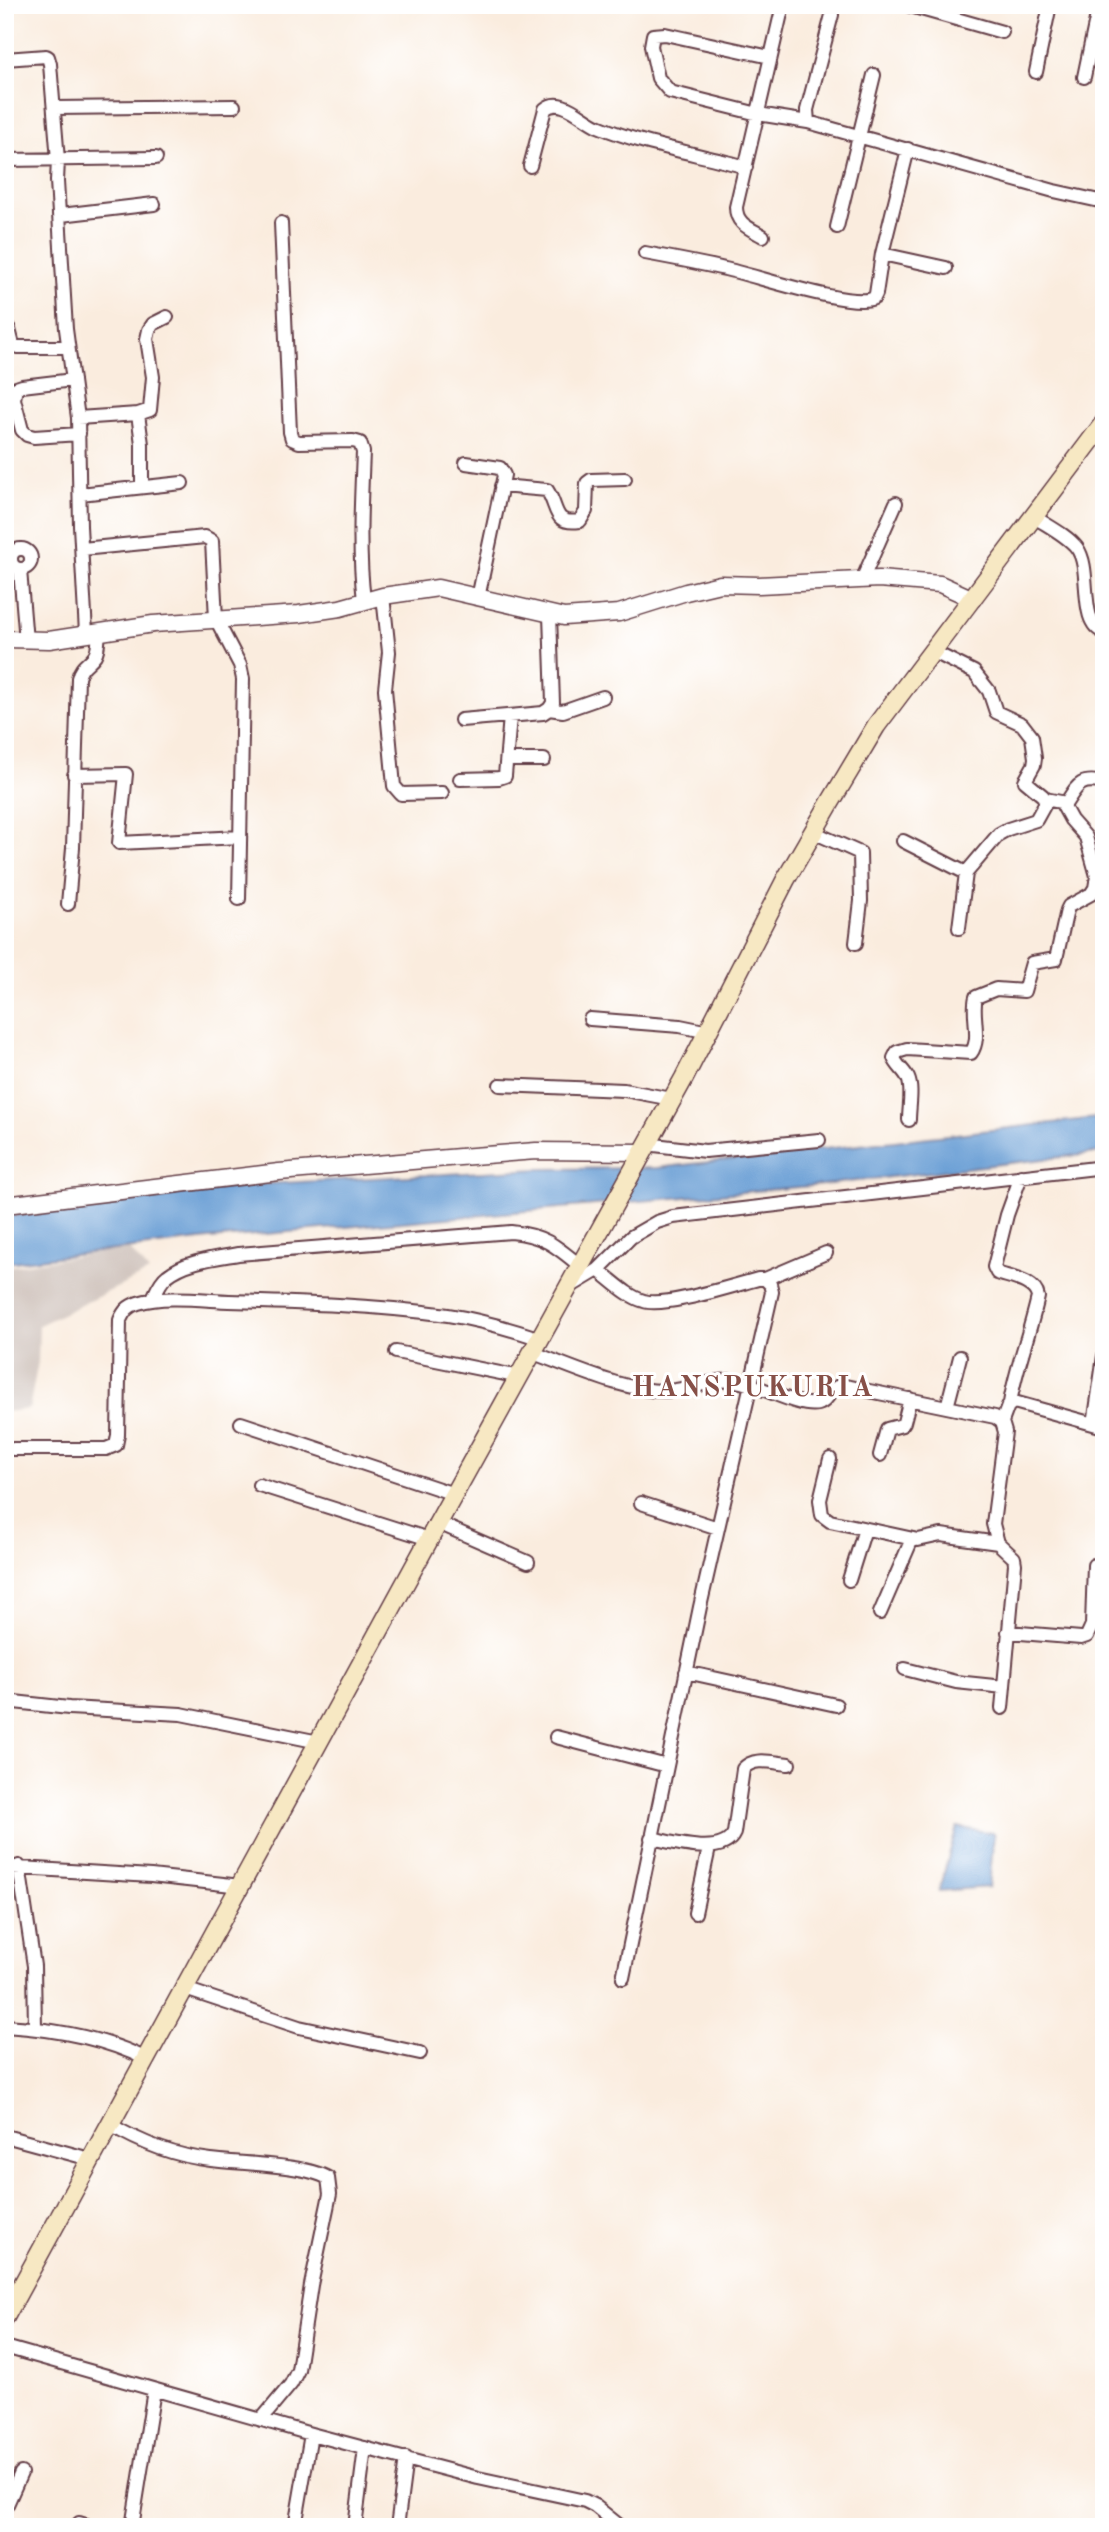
<svg xmlns="http://www.w3.org/2000/svg" width="1109" height="2532" viewBox="0 0 1109 2532" font-family="'Old Standard TT',serif">
	<style>
		.industrial { fill: #cec1ba }
		.water { fill: #689dd4; stroke: #595e80; stroke-width: 2 }
		.lines { fill: none; stroke-linecap: round; stroke-linejoin: round }
		.minor-casing { stroke: #643e46; stroke-width: 16 }
		.tertiary-casing { stroke: #643e46; stroke-width: 19 }
		.secondary-casing { stroke: #643e46; stroke-width: 21 }
		.minor { stroke: #fff; stroke-width: 12 }
		.tertiary { stroke: #fff; stroke-width: 16 }
		.secondary { stroke: #f7e8c3; stroke-width: 18 }
		.labels { text-anchor: middle; dominant-baseline: central; stroke-width: 6; stroke-linejoin: round; paint-order: stroke }
		.district-label { font-size: 28px; font-weight: bold; letter-spacing: 2px; fill: #875048; stroke: #fff }
	</style>
	<rect width="100%" height="100%" fill="#fff"/>
	<filter id="ink" filterUnits="userSpaceOnUse"><feTurbulence type="fractalNoise" baseFrequency=".0143" numOctaves="2"/><feDisplacementMap in="SourceGraphic" scale="14" xChannelSelector="R" yChannelSelector="G"/><feConvolveMatrix kernelMatrix="1 2 1 2 8 2 1 2 1" color-interpolation-filters="sRGB"/></filter>
	<filter id="wash" filterUnits="userSpaceOnUse"><feTurbulence type="fractalNoise" baseFrequency=".00686" numOctaves="4" result="noise"/><feDisplacementMap in="SourceGraphic" scale="28" xChannelSelector="R" yChannelSelector="G"/><feGaussianBlur stdDeviation="1.57" result="paint"/><feColorMatrix in="noise" values="0 0 0 0 0 0 0 0 0 0 0 0 0 0 0 0 0 1.4 0 .05"/><feComposite in="paint" operator="in"/></filter>
	<g filter="url(#wash)">
		<rect width="100%" height="100%" fill="#faecde"/>
		<path class="industrial" d="M129,1249L149,1272L39,1325L38,1362L29,1409L5,1412V1267Z"/>
		<path class="water" d="M1104,1117V1152L822,1185L209,1239L5,1263V1217L224,1186L540,1169L657,1168Z
			M957,1827L994,1833L989,1887L939,1891Z"/>
	</g>
	<g filter="url(#ink)">
		<g class="lines">
			<g class="minor-casing">
				<path id="minor" d="M829,5L832,15L807,110L808,122L1054,191L1104,202
					M907,5L1002,32
					M770,57L665,34L653,35L651,46L658,78L670,92L758,114L808,122
					M5,59L46,56L48,57L50,64L58,160L57,181L66,329L78,418L80,526L86,633
					M1036,72L1050,5
					M1084,77L1099,5
					M55,108L234,106
					M5,160L156,158
					M530,166L545,109C561,95 583,120 598,126C642,145 699,154 746,167
					M61,215L154,204
					M281,223L290,432L292,439L299,442L353,441L360,443L363,452C361,502 358,551 364,600
					M837,227L874,75
					M763,236C749,228 736,224 736,207L783,5
					M645,253C672,258 699,263 725,269C754,275 853,309 874,298L876,294L882,254L908,149
					M882,254L946,268
					M5,323L9,329L13,345L18,347H68
					M73,380L22,386L16,388L14,399L22,430L27,435L34,437L79,434
					M138,414L142,444V487
					M78,418L138,414L150,410L153,377L147,339L149,330L153,324L167,317
					M466,463L500,468L504,475L478,598
					M501,486L547,490C559,508 552,525 580,521L586,511L587,483L591,480L625,479
					M80,494L182,483
					M1033,516C1046,525 1067,535 1077,548C1093,570 1077,623 1104,632
					M11 559a10 10 0 1 1 20 0a10 10 0 1 1-20 0Z
					M82,549L205,537L212,541L216,619L240,665L243,679L239,899
					M20,570L26,641
					M863,578L896,503
					M383,596L389,652L385,689L394,786L401,794L442,793
					M932,651L974,672L989,691L996,712L1022,724L1032,737L1035,758L1034,765L1025,781L1043,796L1046,802L1036,820L1008,829L999,834L966,873L959,928
					M549,709L563,711L603,697
					M461,720L543,713L549,709L553,703L550,615
					M508,760H544
					M74,775L126,774L119,843L240,837
					M460,779L499,778L505,776L510,716
					M1064,806C1077,787 1078,777 1104,783
					M813,832L860,853L861,901L856,943
					M903,841L966,873
					M68,904L73,848L78,678C81,665 89,664 95,655C99,648 98,639 99,631
					M590,1019L680,1026L709,1032
					M500,1085L624,1090L672,1099
					M909,1120C909,1107 913,1089 908,1078C904,1070 897,1066 894,1058L897,1052L907,1049L971,1053C982,1038 971,1014 976,997L996,989L1024,991L1032,963L1056,959L1067,910L1069,906L1091,894L1095,888L1097,876L1086,837L1071,820L1061,802L1045,799
					M646,1144L705,1151L819,1140
					M598,1270C612,1280 628,1297 644,1301C664,1308 735,1285 758,1279H765L770,1284L772,1292L700,1607L623,1978
					M765,1279L826,1253
					M568,1288L598,1270L631,1237L657,1222L673,1217L1104,1167
					M152,1300C156,1292 160,1281 167,1276C185,1261 215,1258 238,1254L511,1232C543,1235 555,1245 579,1265
					M396,1352L520,1377
					M533,1353C573,1367 625,1392 667,1391C690,1390 712,1378 736,1381C758,1384 798,1408 818,1404C826,1403 830,1391 837,1387L845,1386L995,1417L1002,1422L1005,1432L993,1524L998,1543L1014,1558L1015,1564L1002,1708
					M1010,1403C1016,1367 1030,1333 1038,1297C1035,1281 1011,1278 997,1273L994,1267L1007,1215L1021,1176
					M947,1407L960,1357
					M1002,1422L1008,1406L1014,1402L1104,1427
					M241,1423L454,1494
					M1094,1424L1104,1356
					M13,1449H106L116,1445L118,1435L120,1320C124,1311 128,1306 138,1303C163,1295 203,1300 229,1301C302,1303 375,1305 448,1315C480,1320 511,1329 541,1339
					M880,1455L887,1429L902,1425L904,1422L910,1399
					M830,1459L820,1500L822,1515L830,1521L918,1540L941,1535L998,1543
					M259,1485L429,1539
					M641,1503L718,1528
					M438,1523L528,1562
					M849,1580L865,1529
					M880,1613L912,1539
					M1008,1632L1081,1638L1087,1636L1092,1625L1094,1565
					M905,1669L956,1682L1004,1687
					M686,1672L836,1705
					M5,1701L69,1708L181,1714L319,1742
					M556,1737L667,1766
					M651,1838C672,1842 723,1858 734,1833L743,1769C754,1756 774,1763 789,1764
					M19,1866L34,1966L35,2028
					M5,1867L151,1876L241,1886
					M695,1913L709,1848
					M185,1989L299,2027L420,2053
					M5,2026C53,2029 103,2037 146,2059
					M109,2124C139,2142 175,2156 211,2160C240,2164 304,2164 328,2178L330,2194L311,2285L298,2370L291,2384L261,2420
					M5,2136L90,2159
					M5,2347L311,2434L478,2478L585,2501L595,2506L621,2527
					M5,2509L21,2473
					M79,2523L92,2527
					M132,2527L154,2390
					M295,2527L311,2434
					M355,2527L365,2448
					M397,2527L406,2458"/>
			</g>
			<g class="tertiary-casing">
				<path id="tertiary" d="M5,639L49,640L153,624L299,614L340,608L383,596L438,588L564,617L619,613L686,592L720,584L759,585L879,579L940,584L973,599
					M5,1205L279,1172L460,1157L536,1151L642,1152"/>
			</g>
			<g class="secondary-casing">
				<path id="secondary" d="M5,2317L438,1523L684,1078L786,879L830,803L876,726L1104,423"/>
			</g>
			<use href="#minor" class="minor"/>
			<use href="#tertiary" class="tertiary"/>
			<use href="#secondary" class="secondary"/>
		</g>
	</g>
	<g class="labels">
		<g class="district-label">
			<text x="753" y="1389">HANSPUKURIA</text>
		</g>
	</g>
	<rect width="1109" height="2532" fill="none" stroke="#fff" stroke-width="28"/>
</svg>
